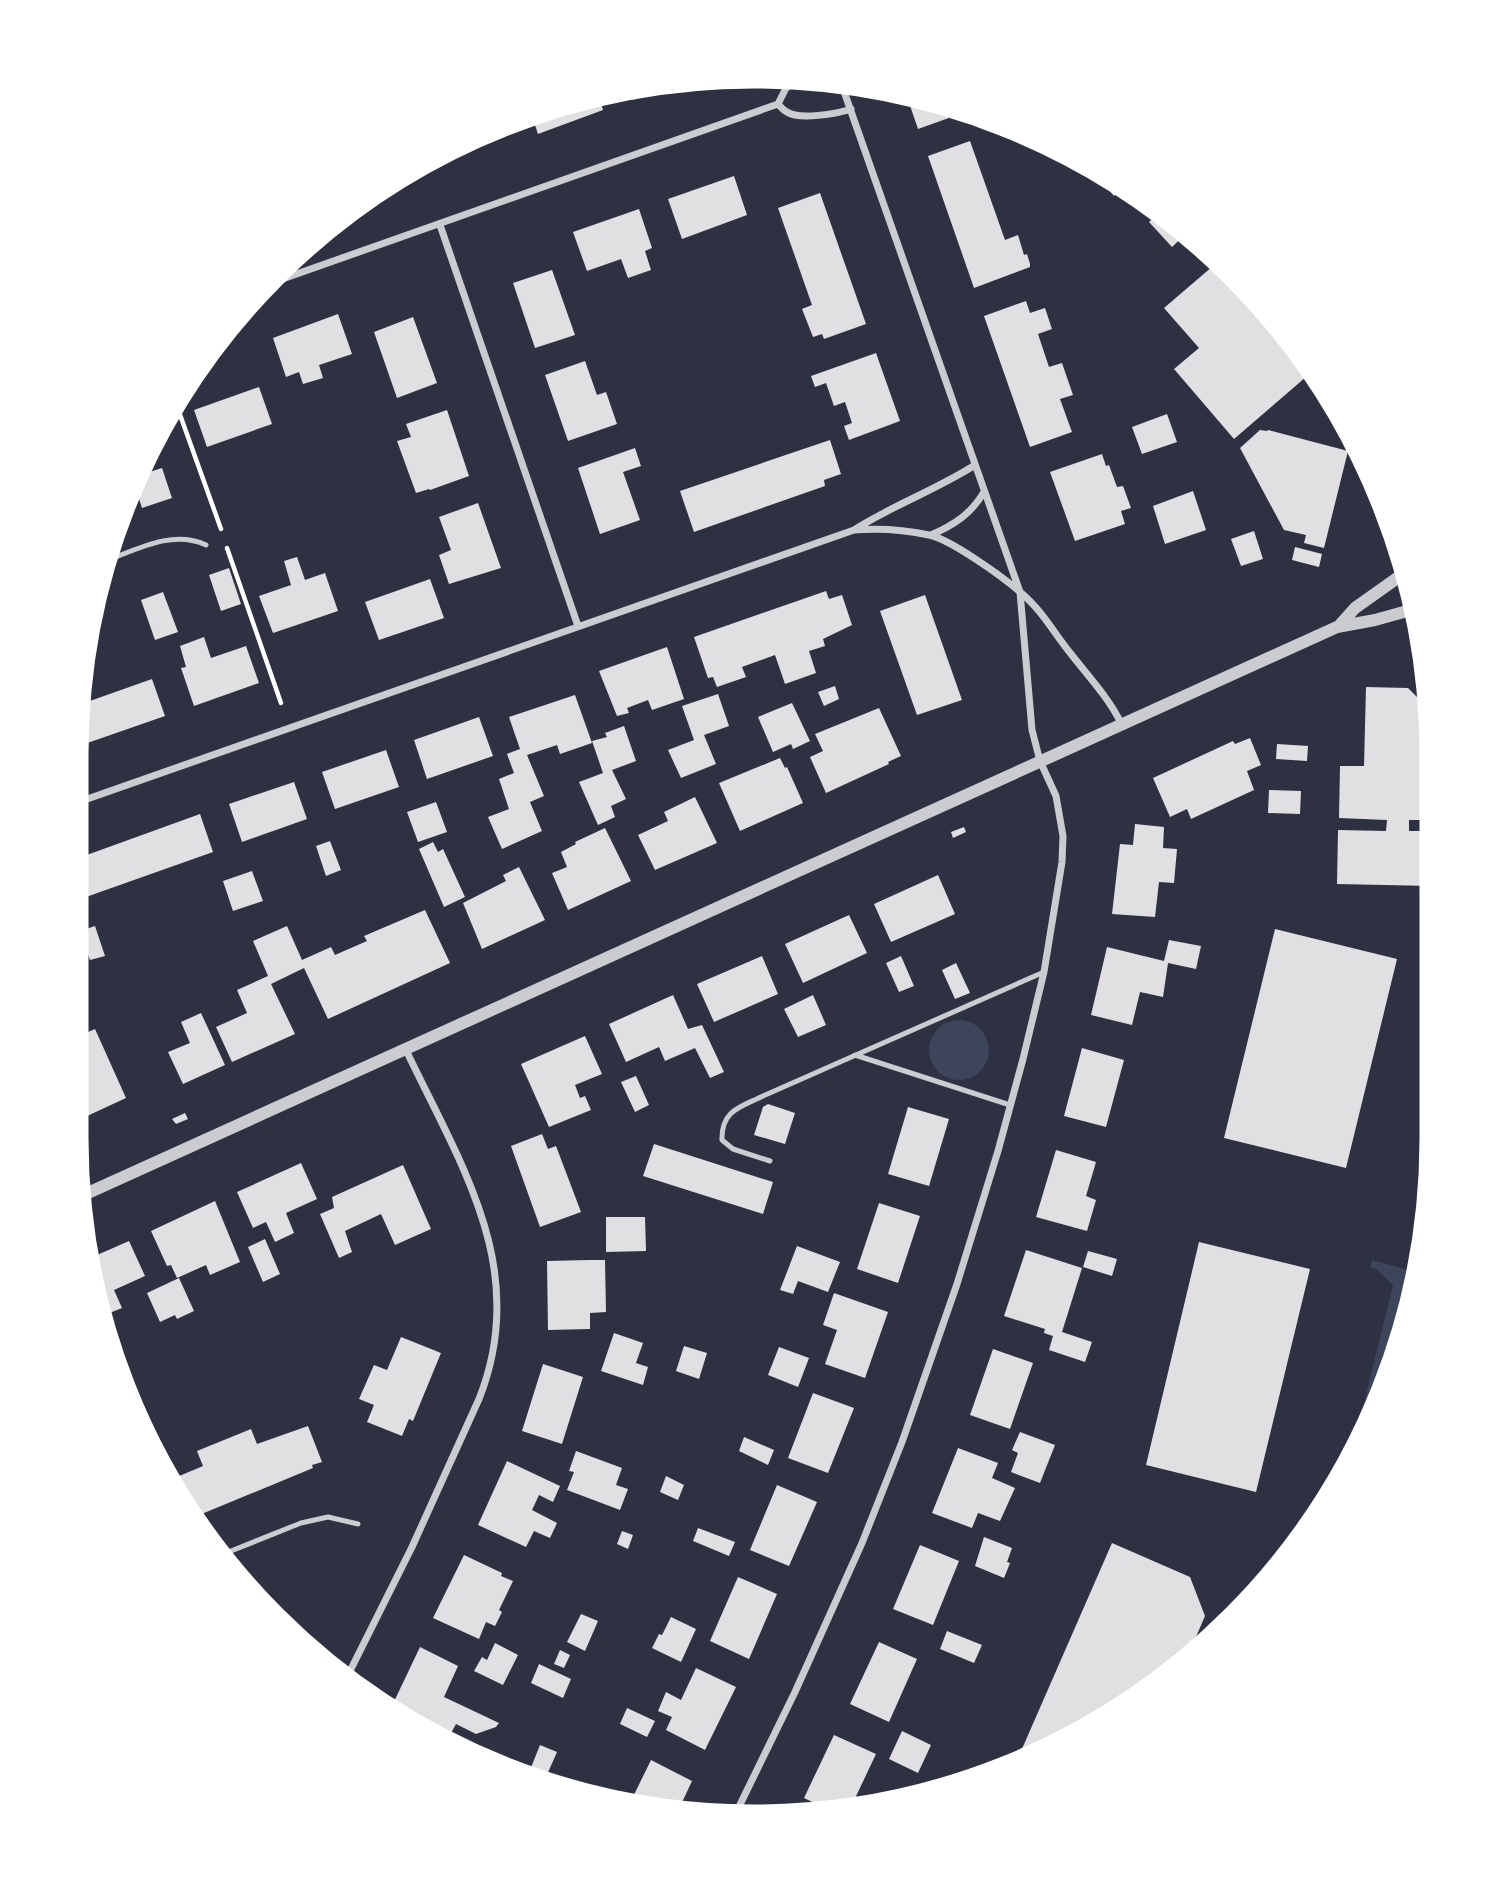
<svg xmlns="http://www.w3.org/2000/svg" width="1508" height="1893" viewBox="0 0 1508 1893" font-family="'Fira Sans Condensed',sans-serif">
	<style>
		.green { fill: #3c4559 }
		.building { fill: #e0e0e3 }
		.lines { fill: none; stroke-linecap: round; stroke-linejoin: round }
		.path { stroke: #fff; stroke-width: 4.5 }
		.service { stroke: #caccd0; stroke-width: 5 }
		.minor { stroke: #caccd0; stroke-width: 7 }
		.tertiary { stroke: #caccd0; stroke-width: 12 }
		.rim { fill: none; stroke: #fff; stroke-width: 9 }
	</style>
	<rect width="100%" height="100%" fill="#2d3142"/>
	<path class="green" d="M929 1050a30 30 0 1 1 60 0a30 30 0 1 1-60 0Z
		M1436,1130L1430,1203L1418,1205Z
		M1372,1260L1416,1272L1400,1341L1371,1425L1322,1516L1333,1475L1346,1460L1358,1427L1393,1285L1376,1269L1370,1267Z"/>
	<path class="building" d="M698,76L633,100L628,86L665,78Z
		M905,91L931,95L966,108L959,111L960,114L918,129Z
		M598,93L603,110L538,134L530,110Z
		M493,127L495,132L457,145L456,143Z
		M970,141L1005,240L1018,235L1024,255L1027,254L1030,264V267L974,288L928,156Z
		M1097,168L1125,185L1114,196L1093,172Z
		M734,176L747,215L682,239L668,199Z
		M820,193L866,324L824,339L822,334L813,337L802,309L812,305L778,208Z
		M1144,198L1170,213L1189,231L1172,247L1149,222L1158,214Z
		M639,209L652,248L645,251L651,270L628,278L621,259L587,271L573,232Z
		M1220,260L1267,304L1314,370L1234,439L1174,369L1199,348L1164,308Z
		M552,270L575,335L535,348L513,283Z
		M1026,301L1030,313L1045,308L1052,329L1038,334L1049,367L1062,363L1073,395L1060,399L1072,432L1030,447L984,316Z
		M338,314L352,354L319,365L323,378L303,384L299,372L286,377L273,338Z
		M413,317L437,383L397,398L374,332Z
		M876,353L900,421L849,440L844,426L852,423L845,402L834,406L826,383L815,387L811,376Z
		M585,361L597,395L606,392L617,424L568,441L545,375Z
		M259,387L272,424L207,447L194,410Z
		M447,410L469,476L430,490L429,489L416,493L397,441L411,437L406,424Z
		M1167,414L1177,442L1142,454L1132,427Z
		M1260,430L1267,431L1268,430L1348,451L1324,548L1304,543L1306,535L1284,530L1240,448Z
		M830,440L841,474L824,480L825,486L694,532L680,491Z
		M635,448L641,466L623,472L640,520L600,534L578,468Z
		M1102,454L1106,466L1109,465L1117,487L1123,486L1131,508L1121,511L1125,524L1075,541L1050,472Z
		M162,468L172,498L142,508L133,480L134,477Z
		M1193,491L1206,530L1165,544L1153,506Z
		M478,503L501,568L449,584L439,555L451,550L439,517Z
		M1254,531L1263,559L1241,566L1231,539Z
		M1295,547L1322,554L1319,567L1292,560Z
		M297,557L305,580L325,573L338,611L273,633L259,596L291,585L284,561Z
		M229,568L241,604L221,611L209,575Z
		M430,579L444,618L379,640L365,602Z
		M826,591L829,599L842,595L852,625L823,639L825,646L809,651L816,673L785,684L775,655L742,667L746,677L717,687L713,677L708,678L694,637Z
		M163,592L178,632L155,640L141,600Z
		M925,595L962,700L917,715L880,611Z
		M204,637L211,658L246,646L259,683L194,706L181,668L186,667L180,646Z
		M667,647L684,699L652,710L648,700L627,708L629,713L617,716L599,671Z
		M80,677L87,702L152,679L165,716L73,748V710Z
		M835,686L839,699L824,706L818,692Z
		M1366,687L1408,688L1435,715L1433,820H1409V831H1432V886L1337,884L1338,830L1386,831L1387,820L1339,818L1340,766H1364Z
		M718,694L729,726L704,735L716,764L681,778L668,750L694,740L682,706Z
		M575,695L592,743L560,754L557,745L527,755L544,796L530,802L542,831L502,849L488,817L509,809L499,779L514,773L507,754L520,749L509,717Z
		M792,703L810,741L793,749L791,744L773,752L758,717Z
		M879,708L901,756L888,762L889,764L826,793L810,757L823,751L815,734Z
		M479,717L493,756L427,779L414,740Z
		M624,726L636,761L612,770L626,799L611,806L615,817L598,825L579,782L603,773L592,741L607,737L605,733Z
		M1250,738L1261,765L1247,771L1254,790L1191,819L1187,809L1170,817L1153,778L1233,741L1235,744Z
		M1277,744L1308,746L1307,761L1276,759Z
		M386,750L399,787L335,809L322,772Z
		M780,758L785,768L787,767L803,803L740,831L719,783Z
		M294,782L307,819L242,842L229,804Z
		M1269,790L1301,791L1300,814L1268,813Z
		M695,797L717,843L655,870L638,835L668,821L664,812Z
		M436,802L447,832L418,842L407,812Z
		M200,814L213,852L86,897L73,860Z
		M1135,824L1164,827L1163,848L1177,849L1174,883L1159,882L1155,917L1112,914L1120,844L1133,845Z
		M964,827L966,832L953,838L951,832Z
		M605,828L631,881L568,910L552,873L567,867L561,852L576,844L575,842Z
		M330,841L341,870L326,876L316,846Z
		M433,842L438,852L443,849L465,897L444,907L419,849Z
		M519,867L545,920L482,949L463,903L506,881L503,875Z
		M252,871L263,901L233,911L223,881Z
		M938,875L955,914L891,942L874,904Z
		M425,910L450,963L328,1019L304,968L271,984L295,1034L232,1062L216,1027L247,1013L237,990L268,976L253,941L287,926L302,960L331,947L335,955L367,941L364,936Z
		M849,915L867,953L803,983L785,944Z
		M95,926L105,956L90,960L80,931Z
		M1275,929L1397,959L1346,1168L1224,1138Z
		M1169,940L1201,946L1196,969L1168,963L1163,997L1140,992L1132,1025L1091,1015L1107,947L1164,961Z
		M762,956L778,994L714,1022L697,984Z
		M901,956L914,986L899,992L886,963Z
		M956,963L970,993L955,999L942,970Z
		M673,995L688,1029L702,1025L724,1072L710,1078L695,1048L665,1061L659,1047L626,1062L609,1024Z
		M813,995L826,1025L798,1037L784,1009Z
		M201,1013L225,1065L183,1084L168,1052L190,1043L181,1022Z
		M95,1029L126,1098L72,1123V1039Z
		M585,1036L602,1074L575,1085L580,1098L585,1096L591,1110L549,1127L521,1064Z
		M1082,1048L1124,1060L1106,1127L1064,1116Z
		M636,1076L649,1105L635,1112L621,1082Z
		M768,1104L795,1113L785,1144L754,1135L763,1107Z
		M908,1107L949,1119L929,1186L888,1174Z
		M185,1113L188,1119L176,1124L172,1119Z
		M542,1134L548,1149L556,1146L581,1212L540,1227L511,1146Z
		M654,1144L773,1182L763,1214L643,1176Z
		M1056,1150L1096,1162L1086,1196L1096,1200L1087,1231L1036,1217Z
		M301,1163L317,1199L286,1213L294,1233L275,1242L266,1222L253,1228L237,1192Z
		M403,1165L431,1229L395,1245L381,1214L345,1231L352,1252L339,1258L320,1214L334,1208L332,1197Z
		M215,1201L240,1262L210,1275L206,1265L177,1278L171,1265L167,1266L151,1231Z
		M879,1203L920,1216L898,1283L857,1269Z
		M606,1217H645L646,1251L606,1252Z
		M265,1239L280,1274L263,1282L248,1247Z
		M129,1241L145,1276L114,1290L122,1308L102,1316L97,1305L94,1306L88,1259Z
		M1199,1242L1310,1269L1256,1492L1146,1465Z
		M797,1246L840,1262L828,1292L798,1281L793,1294L780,1290Z
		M1026,1250L1082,1268L1062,1332L1092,1342L1085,1362L1049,1350L1053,1336L1044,1333L1045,1329L1004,1316Z
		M1088,1251L1117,1259L1112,1276L1083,1267Z
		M589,1260H605L606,1312L590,1313V1329L548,1330L547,1261Z
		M179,1278L194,1311L177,1319L175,1315L160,1322L147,1293Z
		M834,1293L888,1312L865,1378L825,1364L837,1330L823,1325Z
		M614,1333L643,1343L636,1363L648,1367L643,1385L601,1371Z
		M401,1337L441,1353L413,1421L409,1419L402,1436L367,1422L374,1405L359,1399L374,1365L387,1370Z
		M684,1346L707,1353L699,1379L676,1371Z
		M779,1347L809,1358L798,1387L768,1375Z
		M993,1349L1033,1363L1010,1429L970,1415Z
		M543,1364L583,1377L562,1444L522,1431Z
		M813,1393L854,1408L828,1473L788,1458Z
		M308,1426L322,1462L312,1465L313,1468L192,1518L165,1482L203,1466L197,1451L251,1429L257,1444Z
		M1020,1432L1055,1445L1040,1483L1011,1472L1018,1453L1012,1450Z
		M744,1437L774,1450L768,1465L739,1451Z
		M958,1448L998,1463L992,1478L1015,1488L1000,1521L978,1513L972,1528L932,1513Z
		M576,1451L622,1468L616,1485L628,1489L620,1510L567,1490L574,1472L569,1471Z
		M507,1461L560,1486L553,1502L539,1495L532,1510L557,1523L550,1538L534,1531L526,1547L478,1525Z
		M666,1476L684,1485L678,1500L660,1492Z
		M777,1485L817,1502L789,1566L750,1550Z
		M698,1528L735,1542L729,1556L693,1541Z
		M622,1531L633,1535L628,1549L617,1544Z
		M984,1537L1012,1548L1007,1562L1010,1563L1004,1578L975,1566Z
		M1112,1543L1190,1577L1205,1616L1183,1667L1095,1730L1022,1760L1018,1758Z
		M920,1545L959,1561L933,1625L893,1609Z
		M464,1555L502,1573L501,1576L513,1581L499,1610L502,1612L495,1626L486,1622L479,1639L433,1618Z
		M738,1577L777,1594L749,1659L710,1641Z
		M581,1614L598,1621L585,1651L567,1642Z
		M671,1617L696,1629L681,1662L652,1648L659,1634L662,1635Z
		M947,1631L982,1645L974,1663L940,1649Z
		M879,1642L917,1659L889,1722L850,1704Z
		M495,1643L518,1655L503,1685L474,1671L482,1657L487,1660Z
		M420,1647L458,1666L444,1697L499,1723L496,1727L476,1734L456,1724L449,1737L390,1710Z
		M560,1650L570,1655L564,1668L554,1664Z
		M539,1664L571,1679L563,1698L531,1683Z
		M696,1668L736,1687L705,1750L666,1730L672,1717L658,1711L666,1692L681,1700Z
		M627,1708L655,1721L647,1737L620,1724Z
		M902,1731L931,1745L918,1773L889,1759Z
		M834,1735L876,1754L850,1809L831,1811L804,1798Z
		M540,1745L557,1752L546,1777L530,1770Z
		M487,1753L508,1763L505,1768L483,1759Z
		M651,1760L692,1781L678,1811L629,1805Z"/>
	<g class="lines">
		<path class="path" d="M174,398L221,529
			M227,548L281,703"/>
		<path class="service" d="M103,562C136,550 172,529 206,545
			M855,1055L1010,1105
			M770,1161L733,1149L722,1140C721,1110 741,1107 763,1096L1044,972
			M221,1555L301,1523L328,1517L358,1524"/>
		<path class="minor" d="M778,104C781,107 783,110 787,112C799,120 837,114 851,109
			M440,225L578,626
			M257,288L778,104L786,88L809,75
			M854,530C878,528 906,530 929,535C950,539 1003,577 1020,592C1041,609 1054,633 1071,654C1089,677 1108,697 1121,723
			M931,535C954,525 971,514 984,492
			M73,804L854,530C893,505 936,490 975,465
			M346,1679L412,1547L479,1399C531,1269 460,1164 406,1050
			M733,1819L795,1692L862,1543L902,1442L957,1284L998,1151L1023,1059L1044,972L1062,862L1063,836L1056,796L1040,761L1032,730L1020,592L840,80"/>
		<path class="tertiary" d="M1338,627L1355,608L1410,569
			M79,1197L1337,627L1375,620L1418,608"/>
	</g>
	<path d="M0 0H1508V1893H0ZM754 84H754A670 670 0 0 1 1424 754V1139A670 670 0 0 1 754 1809H754A670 670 0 0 1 84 1139V754A670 670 0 0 1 754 84Z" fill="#fff" fill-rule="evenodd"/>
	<path class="rim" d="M754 84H754A670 670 0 0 1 1424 754V1139A670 670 0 0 1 754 1809H754A670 670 0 0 1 84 1139V754A670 670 0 0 1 754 84Z"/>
</svg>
